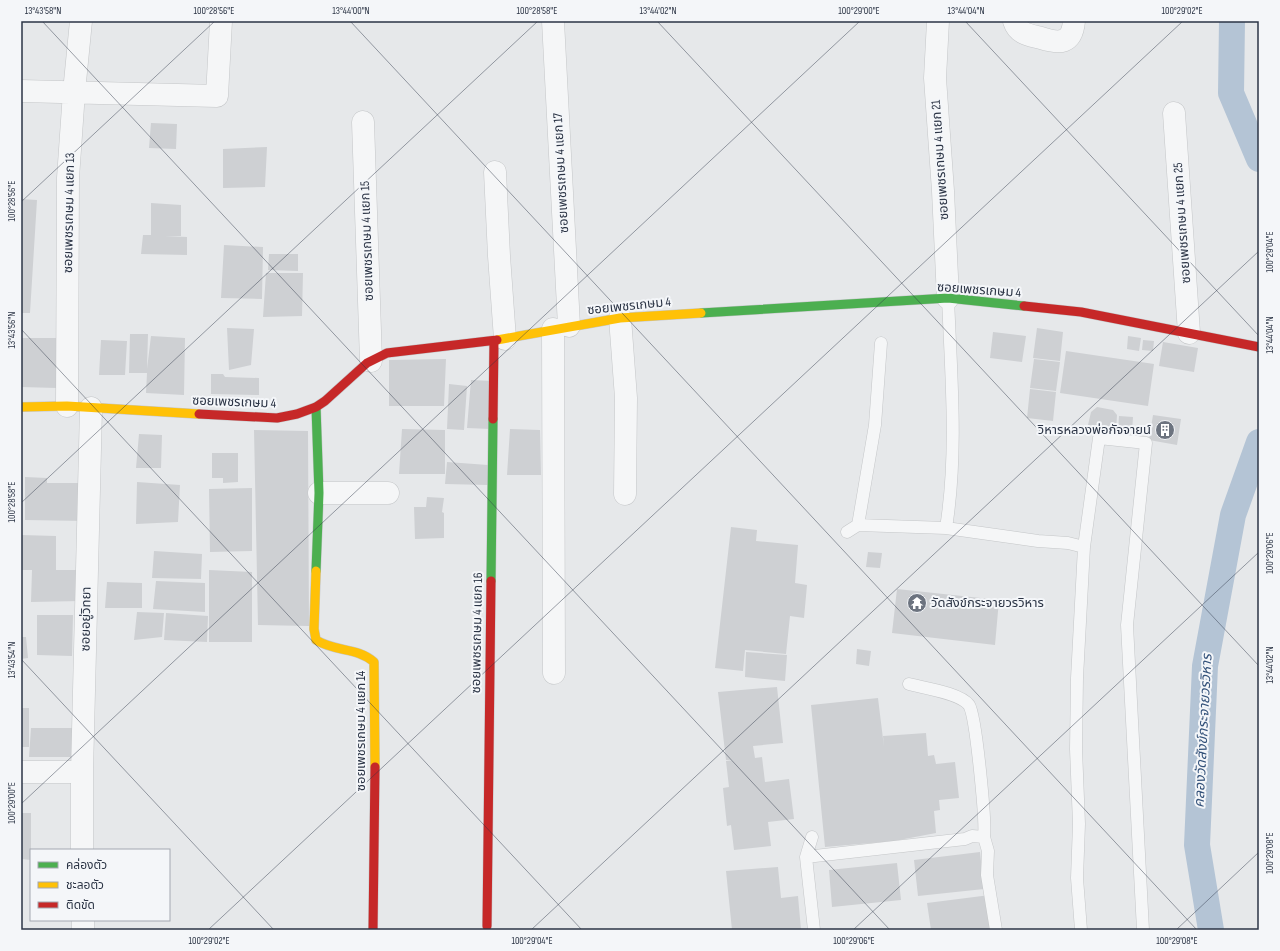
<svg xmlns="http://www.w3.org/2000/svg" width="1280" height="951" viewBox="0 0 1280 951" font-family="'Sofia Sans Condensed','Noto Sans Thai',sans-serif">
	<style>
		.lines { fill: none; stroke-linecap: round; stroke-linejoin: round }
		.canal { stroke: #b4c4d5; stroke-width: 26 }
		.building { fill: #ced0d3 }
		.lane-casing { stroke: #c4c6c8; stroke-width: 13 }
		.street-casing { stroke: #c4c6c8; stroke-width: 23 }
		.fast-casing { stroke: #c4c6c8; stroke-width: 10 }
		.slow-casing { stroke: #c4c6c8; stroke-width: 10 }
		.jam-casing { stroke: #c4c6c8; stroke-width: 10 }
		.lane { stroke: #f5f6f7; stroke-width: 12 }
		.street { stroke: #f5f6f7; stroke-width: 22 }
		.fast { stroke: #4caf50; stroke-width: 9 }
		.slow { stroke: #ffc107; stroke-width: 9 }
		.jam { stroke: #c62828; stroke-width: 9 }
		.ticks { fill: none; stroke: #2b3445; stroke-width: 1; stroke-opacity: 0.45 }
		.labels { text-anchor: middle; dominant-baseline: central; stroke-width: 4; stroke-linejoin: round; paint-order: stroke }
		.street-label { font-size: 13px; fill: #2b3445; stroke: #f4f6f9 }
		.poi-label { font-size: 13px; fill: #2b3445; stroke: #f4f6f9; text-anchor: end }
		.water-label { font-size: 14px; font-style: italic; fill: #34527a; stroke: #f4f6f9 }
		.neatline { fill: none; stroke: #2b3445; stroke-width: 1.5 }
		.ticks-label { font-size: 10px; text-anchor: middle; fill: #2b3445 }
	</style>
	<rect width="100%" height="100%" fill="#e6e8ea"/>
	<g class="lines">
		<path class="canal" d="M1232,21L1231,93L1259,159
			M1211,930L1197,845L1205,666L1233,515L1259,442"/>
	</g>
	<path class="building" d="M151,123L177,124L176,149L149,148Z
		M267,147L265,187L223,188V149Z
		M21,199L37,200L30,313H21Z
		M151,203L181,205V236H165L187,237V255L141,254L143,235H151Z
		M224,245L263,247L262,299L221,298Z
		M269,254H298V271L268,270Z
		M266,273H303L302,316L263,317Z
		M227,328L254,329L251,365L229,370Z
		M1037,328L1063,332L1060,361L1033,358Z
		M993,332L1026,336L1022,362L990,358Z
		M130,334H148L147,369L151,336L185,338L184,395L146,393L147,373H129Z
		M1128,336L1141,338L1139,351L1127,349Z
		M21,338H58L57,388L21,387Z
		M101,340L127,341L125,375H99Z
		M1143,340L1154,341L1153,351L1142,350Z
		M1163,342L1198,348L1194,372L1159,366Z
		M1066,351L1154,364L1148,406L1060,393Z
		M446,359L444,406H389V360Z
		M1034,359L1060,362L1056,391L1030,388Z
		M211,374H223L225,377L259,378V395L211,394Z
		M471,380L493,381L491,429L467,428Z
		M449,384L467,386L464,430L447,429Z
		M1030,389L1056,392L1053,421L1027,418Z
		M1097,407L1113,410L1117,415L1116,431L1109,436L1091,432L1088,425L1091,412Z
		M1153,415L1181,419L1177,445L1149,440Z
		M1119,416L1133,417L1132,432L1118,431Z
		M402,429L445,430V474H399Z
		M510,429L540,430L541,475H507Z
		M254,430L308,431L309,626L258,625Z
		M139,434L162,435L161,468H136Z
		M212,453H238V482L223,483V478H212Z
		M447,462L488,465V485L445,484Z
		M25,477L47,478V483H86V521L25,520Z
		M137,482L180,485L178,522L136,524Z
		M252,488V551L210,552L209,489Z
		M427,497L444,498L442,512L444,513V538L415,539L414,507H426Z
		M731,527L757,530L756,541L798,545L795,583L807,585L804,618L790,616L786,654L745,650L743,671L715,668Z
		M21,535L56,536V570H78L81,601L31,602L32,570H21Z
		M154,551L202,554L201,579L152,578Z
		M868,552L882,553L880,568L866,567Z
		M209,570L252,572V642H209Z
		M156,581L205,583V612L153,609Z
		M107,582L142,583V608H105Z
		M897,589L999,600L995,645L892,633Z
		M137,612L164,613L162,637L134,640Z
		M166,613L208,616L207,642L164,640Z
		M37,615H73L72,656L37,655Z
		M21,637H26L28,658L21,659Z
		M857,649L871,651L869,666L856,664Z
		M746,652L787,655L785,681L745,677Z
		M777,687L783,743L753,746L755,758L762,757L765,782L789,779L794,819L768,822L771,846L734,850L731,825L727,826L723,788L729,787L726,761L733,760H726L718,692Z
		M878,698L884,747L883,736L926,733L928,756L934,755L936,764L955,762L959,798L939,800L940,810L934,811L936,833L894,841L825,847L811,705Z
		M21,708H29V747H21Z
		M31,728H80L79,757H29Z
		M21,813H31V860L21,859Z
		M980,852L984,889L918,896L914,860Z
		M897,863L901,900L832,907L829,870Z
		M778,867L781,898L798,896L801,930H732L726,871Z
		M990,895L994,929L931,930L927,903Z"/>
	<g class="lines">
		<g class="lane-casing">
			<path id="lane" d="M858,525L875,425L881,343
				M946,528C958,452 951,375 948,298
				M847,532L858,525L946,528L1038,541L1068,543L1084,547
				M812,837L806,857L814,930
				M984,837L988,851L987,875L996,930
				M806,857L965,839L972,836L984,837C986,821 976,716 969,705C960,693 924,688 909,684
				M1081,930L1077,878L1079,824L1076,749L1077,678L1084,547L1099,438L1146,443L1127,625L1143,930"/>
		</g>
		<g class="street-casing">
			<path id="street" d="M553,21L569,326
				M938,21L935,78L943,191L948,298
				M1014,21C1018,34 1029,35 1041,38C1060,44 1072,44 1074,21
				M21,91L217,96L221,21
				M1174,113L1189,333
				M363,122L371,361
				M495,172L499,256L505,339
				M620,318L626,398L625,494
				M553,329L554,673
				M67,406L68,178L74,92L81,21
				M319,493H388
				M21,772H82
				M82,850V772L91,408
				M83,920V930"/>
		</g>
		<g class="fast-casing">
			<path id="fast" d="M701,313L948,298L1024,306
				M316,407L319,493L316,571
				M491,581L493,419"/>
		</g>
		<g class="slow-casing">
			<path id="slow" d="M497,340L620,318L701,313
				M21,407L67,406L199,414
				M316,571L314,629L316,640C335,652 357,647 374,662L375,767"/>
		</g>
		<g class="jam-casing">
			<path id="jam" d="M1024,306L1081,312L1259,347
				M199,414L277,418L297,414L316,407L325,401L367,363L387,353L497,340
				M493,419L494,341
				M487,926L491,581
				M373,930L375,767"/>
		</g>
		<use href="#lane" class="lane"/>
		<use href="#street" class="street"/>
		<use href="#fast" class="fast"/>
		<use href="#slow" class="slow"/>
		<use href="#jam" class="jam"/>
	</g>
	<path class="ticks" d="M42,21L890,930M350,21L1197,930M657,21L1259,666M965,21L1259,336M21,202L215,21M21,329L582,930M21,503L538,21M21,659L274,930M21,804L860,21M208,930L1183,21M531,930L1259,251M853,930L1259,552M1176,930L1259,852"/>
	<defs>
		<g id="building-disc" transform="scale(1)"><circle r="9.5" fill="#6c737f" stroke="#f4f6f9"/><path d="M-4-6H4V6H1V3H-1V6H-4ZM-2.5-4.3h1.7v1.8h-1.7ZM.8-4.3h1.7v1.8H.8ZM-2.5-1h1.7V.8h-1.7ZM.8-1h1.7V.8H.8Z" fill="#fff"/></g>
		<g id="temple-disc" transform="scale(1)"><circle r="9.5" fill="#6c737f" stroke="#f4f6f9"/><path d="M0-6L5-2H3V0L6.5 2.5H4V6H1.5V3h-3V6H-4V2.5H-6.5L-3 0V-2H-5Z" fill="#fff"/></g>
	</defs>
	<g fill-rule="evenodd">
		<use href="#building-disc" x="1165" y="430"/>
		<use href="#temple-disc" x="917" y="603"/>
	</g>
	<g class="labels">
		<g class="street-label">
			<text transform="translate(940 160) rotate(-94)">ซอยเพชรเกษม 4 แยก 21</text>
			<text transform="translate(561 173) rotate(-93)">ซอยเพชรเกษม 4 แยก 17</text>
			<text transform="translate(69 213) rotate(-89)">ซอยเพชรเกษม 4 แยก 13</text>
			<text transform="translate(1182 223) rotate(-94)">ซอยเพชรเกษม 4 แยก 25</text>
			<text transform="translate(367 241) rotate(-92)">ซอยเพชรเกษม 4 แยก 15</text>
			<text transform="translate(979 290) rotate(4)">ซอยเพชรเกษม 4</text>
			<text transform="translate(629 306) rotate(-6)">ซอยเพชรเกษม 4</text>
			<text transform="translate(234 402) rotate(2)">ซอยเพชรเกษม 4</text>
			<text transform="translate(86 619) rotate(-89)">ซอยอยู่วิทยา</text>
			<text transform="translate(477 633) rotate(-89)">ซอยเพชรเกษม 4 แยก 16</text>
			<text transform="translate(361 731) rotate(-90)">ซอยเพชรเกษม 4 แยก 14</text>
		</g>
		<g class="poi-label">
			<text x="1151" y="430">วิหารหลวงพ่อกัจจายน์</text>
			<text x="931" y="603" text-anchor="start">วัดสังข์กระจายวรวิหาร</text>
		</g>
		<g class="water-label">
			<text transform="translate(1203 731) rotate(-87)">คลองวัดสังข์กระจายวรวิหาร</text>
		</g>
	</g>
	<rect width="1280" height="951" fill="none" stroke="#f4f6f9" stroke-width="44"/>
	<rect x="30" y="849" width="140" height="72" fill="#f4f6f9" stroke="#a4a8b1"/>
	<rect x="38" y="862" width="20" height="6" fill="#4caf50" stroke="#a4a8b1"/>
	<text x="66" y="869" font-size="12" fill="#2b3445">คล่องตัว</text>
	<rect x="38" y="882" width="20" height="6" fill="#ffc107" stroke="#a4a8b1"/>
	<text x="66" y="889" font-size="12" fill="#2b3445">ชะลอตัว</text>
	<rect x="38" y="902" width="20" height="6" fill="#c62828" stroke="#a4a8b1"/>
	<text x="66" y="909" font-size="12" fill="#2b3445">ติดขัด</text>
	<rect x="22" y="22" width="1236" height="907" class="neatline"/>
	<g class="ticks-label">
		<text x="43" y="14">13°43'58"N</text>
		<text x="214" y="14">100°28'56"E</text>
		<text x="351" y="14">13°44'00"N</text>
		<text x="537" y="14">100°28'58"E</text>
		<text x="658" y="14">13°44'02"N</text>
		<text x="859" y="14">100°29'00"E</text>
		<text x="966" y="14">13°44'04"N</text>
		<text x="1182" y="14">100°29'02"E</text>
		<text transform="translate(11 201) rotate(-90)" y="4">100°28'56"E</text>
		<text transform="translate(1269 252) rotate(-90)" y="4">100°29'04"E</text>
		<text transform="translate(11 330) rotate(-90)" y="4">13°43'56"N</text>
		<text transform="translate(1269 335) rotate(-90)" y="4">13°44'04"N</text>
		<text transform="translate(11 502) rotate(-90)" y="4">100°28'58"E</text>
		<text transform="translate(1269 553) rotate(-90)" y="4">100°29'06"E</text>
		<text transform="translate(11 660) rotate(-90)" y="4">13°43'54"N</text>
		<text transform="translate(1269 665) rotate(-90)" y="4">13°44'02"N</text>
		<text transform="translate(11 803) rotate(-90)" y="4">100°29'00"E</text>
		<text transform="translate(1269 853) rotate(-90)" y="4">100°29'08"E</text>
		<text x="209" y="944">100°29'02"E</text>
		<text x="532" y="944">100°29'04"E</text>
		<text x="854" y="944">100°29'06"E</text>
		<text x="1177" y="944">100°29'08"E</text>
	</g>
</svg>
